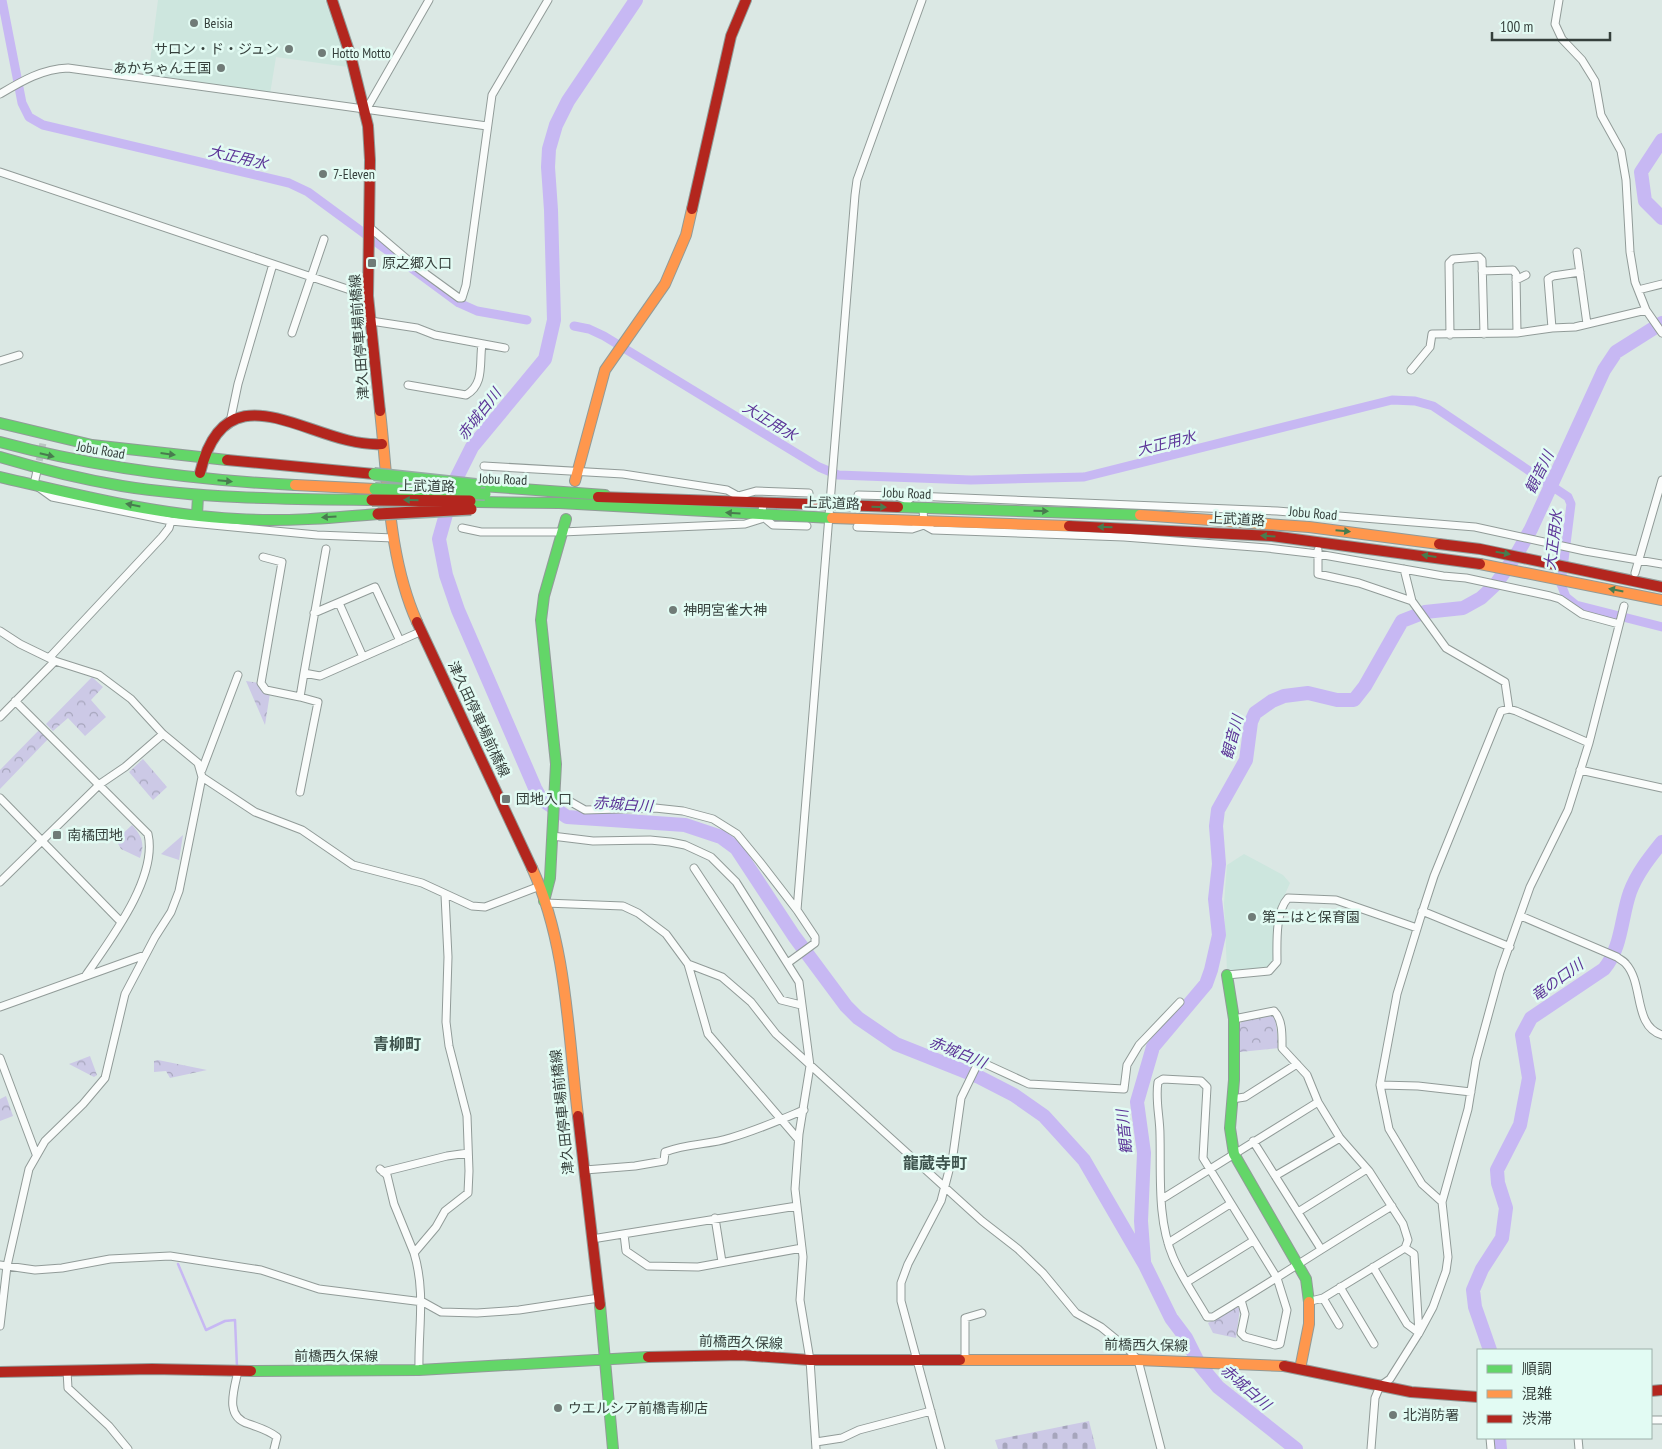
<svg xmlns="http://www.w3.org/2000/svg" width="1662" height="1449" viewBox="0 0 1662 1449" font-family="'PT Sans Narrow','Noto Sans JP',sans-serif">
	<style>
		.built { fill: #cde6de }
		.grass { fill: #ccc9e6 }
		.cemetery { fill: url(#cemetery-stones) }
		.park { fill: url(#park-crowns) }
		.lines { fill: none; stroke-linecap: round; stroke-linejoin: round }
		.stream { stroke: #c7b8f3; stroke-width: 2.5 }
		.canal { stroke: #c7b8f3; stroke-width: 9 }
		.river { stroke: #c7b8f3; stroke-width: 14 }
		.street-tunnel { stroke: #bac6c2; stroke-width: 7; stroke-dasharray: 7 3.5; stroke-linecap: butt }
		.street-casing { stroke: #919b98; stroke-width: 9 }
		.fast-casing { stroke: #919b98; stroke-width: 12 }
		.slow-casing { stroke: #919b98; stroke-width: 12 }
		.jam-casing { stroke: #919b98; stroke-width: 12 }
		.street { stroke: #fafcfb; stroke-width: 7 }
		.fast { stroke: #63d668; stroke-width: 10 }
		.slow { stroke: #ff974d; stroke-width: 10 }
		.jam { stroke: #b3261e; stroke-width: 10 }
		.fast-bridge-casing { stroke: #97aaa5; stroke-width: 14; stroke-linecap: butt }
		.jam-bridge-casing { stroke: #97aaa5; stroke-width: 14; stroke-linecap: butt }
		.fast-bridge { stroke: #63d668; stroke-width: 11 }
		.jam-bridge { stroke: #b3261e; stroke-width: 11 }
		.oneway { fill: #487c4e }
		.poi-dot { fill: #707b77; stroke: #e2fbf3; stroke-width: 2 }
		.labels { text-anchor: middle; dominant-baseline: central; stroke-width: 5; stroke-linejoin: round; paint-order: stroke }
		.poi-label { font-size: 14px; fill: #36403c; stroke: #e2fbf3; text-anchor: start }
		.street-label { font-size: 14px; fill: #36403c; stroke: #e2fbf3 }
		.water-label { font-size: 15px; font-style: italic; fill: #5c3598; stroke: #e2fbf3 }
		.quarter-label { font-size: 16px; font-weight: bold; fill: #3e534d; stroke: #e2fbf3 }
	</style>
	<defs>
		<pattern id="cemetery-stones" width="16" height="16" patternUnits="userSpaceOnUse" patternTransform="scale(1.25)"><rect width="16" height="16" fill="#ccc9e6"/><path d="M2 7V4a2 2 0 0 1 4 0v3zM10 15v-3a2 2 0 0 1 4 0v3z" fill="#a6a5bc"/></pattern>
		<pattern id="park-crowns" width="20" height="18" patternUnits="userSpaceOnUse" patternTransform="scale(1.25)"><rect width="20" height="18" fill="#ccc9e6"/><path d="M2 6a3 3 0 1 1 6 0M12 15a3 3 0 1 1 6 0" fill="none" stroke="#a6a5bc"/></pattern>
	</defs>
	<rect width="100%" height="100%" fill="#dbe8e4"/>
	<path class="built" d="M158,0H325L348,67L276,57L270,94L148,77Z
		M1244,854L1283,875L1290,883L1282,901L1274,962L1270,967L1227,971L1224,903L1227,865Z"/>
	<path class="grass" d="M183,835L179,860L161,854Z"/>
	<path class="cemetery" d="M1089,1421L1096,1449H998L995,1440Z"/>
	<path class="park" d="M92,677L103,687L91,700L106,717L85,736L68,718L53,731L46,724Z
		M246,681L259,683L270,693L265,725Z
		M40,729L49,738L0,789V770Z
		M143,759L167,787L153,800L129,772Z
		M132,825C142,836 145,844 140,858L121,849L116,840Z
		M1271,1015L1275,1017L1279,1048L1240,1052L1239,1026L1242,1021Z
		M90,1056L97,1075L94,1077L69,1064Z
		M158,1060L207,1070L170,1078L166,1071L154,1072V1061Z
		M6,1096L13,1116L0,1121V1099Z
		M1236,1307L1240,1308L1236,1338L1213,1333L1208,1323Z"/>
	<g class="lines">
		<path class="stream" d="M178,1264L206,1330L225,1321L235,1320L237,1367"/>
		<path class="canal" d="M2,0L22,103L29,117L43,125L289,183L308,192L459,303L477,311L527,320
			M574,326L589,329L604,336L819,467L838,475L971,480L1084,477L1392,400L1415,401L1433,406L1568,497L1571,504L1561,584L1566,597L1576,605L1662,627"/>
		<path class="river" d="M636,0L568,101L556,125L549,149L548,167L551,210L554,320L545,359L472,447L456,479L439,539L446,575L458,610L535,788L541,799L567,817L685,825L721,837L736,848L794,936L846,1006L858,1018L896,1044L979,1077L1014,1095L1044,1116L1084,1160L1145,1265L1171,1318L1186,1338L1199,1364L1218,1387L1296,1449
			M1662,140L1641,172L1645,201L1662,218
			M1144,1261L1141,1221L1144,1153L1137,1102L1153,1047L1206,984L1211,970L1219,935L1215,899L1219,864L1216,826L1218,810L1246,760L1251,722L1255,713L1272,701L1284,696L1308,693L1337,700H1354L1365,686L1402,621L1425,612L1463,608L1481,598L1496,584L1518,552L1531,529L1604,370L1616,352L1662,323
			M1490,1350L1475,1307L1473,1290L1482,1269L1502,1238L1506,1208L1498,1183L1497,1170L1520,1125L1529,1078L1522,1035L1531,1018L1604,969C1622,948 1621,917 1630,892C1637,873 1650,857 1662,842
			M1499,1438L1500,1449"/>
		<path class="street-tunnel" d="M37,471L43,443"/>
		<g class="street-casing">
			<path id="street" d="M1559,0L1555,24L1562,39L1582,60L1595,81L1601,115L1621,151L1626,180L1630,252L1635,282L1646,310L1662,333
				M0,94C22,81 42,69 68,68L487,126
				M366,110L429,0
				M0,172L368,296
				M368,226L415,266L459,298H462L466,285L492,95L548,0
				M1577,252L1587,324
				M1482,271L1513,270L1516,274L1517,333
				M1516,280L1526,275
				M1638,290L1662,284
				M371,321L417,328L435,335L505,348
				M1552,328L1548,279L1553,276L1580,272
				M292,333L324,239
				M1450,335L1449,263L1453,259L1479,257L1482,260L1484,334
				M0,361L19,355
				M1411,370L1430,347L1432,334L1517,333L1552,328L1575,327L1646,310
				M408,385L466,395C485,384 479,363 482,344
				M230,422L238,384L273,264
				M484,466L623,474L727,490L738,496L742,502
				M37,471L34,484L52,497L171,521L317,535L394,538
				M858,495L896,496L908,500
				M738,496L756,491L809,493
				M906,508L908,500L914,496L1277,511L1475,527L1585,551L1662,564
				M923,509L924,525L933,530L1124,537L1267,548L1318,554L1443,576L1466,578L1550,596L1560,599L1582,614L1619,624
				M762,516L773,525L807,526
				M857,527L912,529L924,525
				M462,528L481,532H562L745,524L761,519L763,504
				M326,549L304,673L320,676L422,631
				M1318,550V574L1359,583L1412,601
				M263,557L282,562L261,683L266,690L300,697
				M1404,569L1412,601L1446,648L1505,682L1509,709
				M1635,573L1662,480
				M339,603L363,657
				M314,613L375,587L400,641
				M0,631L20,644L55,661L99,675L131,699L163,734L198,763L202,777L255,812L302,830L353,865L422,883L472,906L485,907L540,886
				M49,658L162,537L169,528L171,521
				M15,701L148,834C158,878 110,940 86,975
				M0,717L55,661
				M202,770L238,675
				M1580,770L1662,788
				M300,792L318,702L300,697L304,673
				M555,793L585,810L655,808L683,811L713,819L737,834L760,862L797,910L815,937V943L789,962
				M0,798L121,922
				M552,836L593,841L650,840L670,842L685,845L711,857L736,882L799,982L810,1066L799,1134L795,1189L803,1257L800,1300L810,1360L816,1449
				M694,868L781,1000L801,1005
				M0,882L100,784L125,767L163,734
				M545,903L623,906L638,913L666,934L688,964L722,977L751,1002L776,1034L982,1221L1018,1249L1043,1273L1076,1313L1101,1327L1128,1349L1138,1360L1161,1449
				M797,910L855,195L857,180L922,0
				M1422,911L1510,947
				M1521,916L1617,957C1619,959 1624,961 1626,964C1644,984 1633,1026 1662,1035
				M688,964L708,1034L798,1139
				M1227,975L1269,971L1277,962C1277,944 1275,912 1288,898L1336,900L1417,928
				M0,1007L145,955
				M1234,1019L1274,1011C1283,1020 1282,1036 1282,1048L1307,1075L1318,1102L1340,1138L1369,1171L1403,1224L1408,1240L1405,1248L1323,1298L1311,1301
				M0,1058L36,1154
				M1380,1085L1418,1086L1471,1092
				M1232,1099L1245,1097L1297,1064
				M1253,1141L1321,1249
				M380,1169L387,1175L394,1204L414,1253
				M585,1170L635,1166L664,1161L665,1152C688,1143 709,1145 730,1138C755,1131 780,1120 804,1110
				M383,1172L447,1156L468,1153
				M1275,1176L1340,1138
				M1162,1199L1318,1102
				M1442,1202L1422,1184L1389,1129L1380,1085L1397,994L1420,919L1434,876L1501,711L1509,709L1516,711L1589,743
				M1298,1212L1367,1169
				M715,1218L722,1262
				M624,1234L626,1251L648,1266L698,1267L802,1248
				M592,1239L797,1206
				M1168,1243L1230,1204
				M1405,1248L1414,1254L1419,1333
				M0,1265L35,1270L62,1268L110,1259L170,1256L261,1270L319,1289L423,1302L441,1312L477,1313L519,1310L599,1298
				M1373,1267L1407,1324L1419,1333
				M1187,1282L1253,1241
				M1340,1287L1374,1344
				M1323,1298L1339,1325
				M1241,1300L1245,1314L1241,1333L1245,1337L1275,1345L1280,1344L1287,1310L1277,1278L1203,1158L1207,1087L1201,1081L1163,1079L1158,1082C1155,1100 1160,1117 1160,1135C1161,1174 1157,1220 1173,1257C1182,1278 1196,1298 1207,1317H1213C1273,1281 1332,1242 1392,1206
				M0,1326L7,1266L29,1169L45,1141L83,1104L105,1078L125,994L155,937L171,912L179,891L202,777
				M965,1359V1318L982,1313
				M419,1370C418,1328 426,1293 414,1253L436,1227L445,1211L468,1193L469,1171L467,1116L449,1046L446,1022L448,957L445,895
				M67,1371L68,1388L109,1426L128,1449
				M238,1371C234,1390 224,1417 249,1424C260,1428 268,1430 277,1437L274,1449
				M1651,1420H1662
				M1490,1438L1491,1449
				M1578,1438L1579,1449
				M816,1442L842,1438L859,1430L931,1411
				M941,1449L901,1301V1283L908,1264L941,1201L953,1155L961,1098L979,1061L1029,1084L1124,1089L1127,1065L1139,1045L1180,1002
				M1371,1449L1375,1398L1380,1386L1390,1379L1419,1333L1433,1307L1446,1271L1448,1257L1442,1202L1468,1109L1476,1060L1500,972L1530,887L1568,810L1589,743L1624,606"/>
		</g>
		<g class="fast-casing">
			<path id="fast" d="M0,423L92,445L227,460
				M0,442C97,468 195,480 295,485
				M0,457C40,469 81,479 122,486C204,499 289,499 372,500
				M0,477C78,495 157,515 237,519C284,522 331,518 378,514
				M482,486L605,495
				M477,502L559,503L832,518
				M898,507L1140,515
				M197,515L198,496
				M544,901L550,878L556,764L541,620L544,596L566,519
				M1227,975L1234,1019V1080L1230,1128L1234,1154L1306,1279L1309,1302
				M600,1305L613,1449
				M251,1371L419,1370L648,1357"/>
		</g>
		<g class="slow-casing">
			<path id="slow" d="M380,411C388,480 388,557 417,622
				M575,481L605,370L665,284L686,235L692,209
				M295,485L375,489
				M1140,515L1309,527L1439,544
				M832,518L1069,526
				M1480,564L1662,600
				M532,868C567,944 568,1034 578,1116
				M960,1360H1138L1284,1366
				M1300,1369L1309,1324V1302"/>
		</g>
		<g class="jam-casing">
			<path id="jam" d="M332,0L351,57L368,126L370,160L368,296L380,411
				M692,209L731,36L746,0
				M227,460L374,474
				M200,473C227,360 314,449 382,444
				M598,497L898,507
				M1069,526L1272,536L1480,564
				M1439,544L1480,549L1662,587
				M417,622L532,868
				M578,1116L600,1305
				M648,1357L741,1355L810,1360H960
				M1284,1366L1411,1392L1478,1397
				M0,1372L152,1369L251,1371
				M1651,1391L1662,1390"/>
		</g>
		<use href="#street" class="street"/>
		<use href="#fast" class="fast"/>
		<use href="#slow" class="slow"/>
		<use href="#jam" class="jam"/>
		<g class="fast-bridge-casing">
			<path id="fast-bridge" d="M374,474L476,485
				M375,489L485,494"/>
		</g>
		<g class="jam-bridge-casing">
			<path id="jam-bridge" d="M372,500L470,501
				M378,514L471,509"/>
		</g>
		<use href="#fast-bridge" class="fast-bridge"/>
		<use href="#jam-bridge" class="jam-bridge"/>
	</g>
	<defs><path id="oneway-solid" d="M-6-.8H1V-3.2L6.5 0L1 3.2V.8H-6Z" transform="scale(1.25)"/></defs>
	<g class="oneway">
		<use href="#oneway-solid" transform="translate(168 454) rotate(7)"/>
		<use href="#oneway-solid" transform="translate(47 455) rotate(14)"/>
		<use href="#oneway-solid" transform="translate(225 481) rotate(5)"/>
		<use href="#oneway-solid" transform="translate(411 500) rotate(-179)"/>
		<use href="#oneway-solid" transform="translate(133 505) rotate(-169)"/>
		<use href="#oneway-solid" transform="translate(879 507) rotate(2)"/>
		<use href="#oneway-solid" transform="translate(1041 511) rotate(2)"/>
		<use href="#oneway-solid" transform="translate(733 513) rotate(-176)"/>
		<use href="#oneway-solid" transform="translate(329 517) rotate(177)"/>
		<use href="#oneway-solid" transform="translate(1105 527) rotate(-178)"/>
		<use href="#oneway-solid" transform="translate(1343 531) rotate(5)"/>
		<use href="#oneway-solid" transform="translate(1268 536) rotate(-176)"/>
		<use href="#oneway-solid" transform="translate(1503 553) rotate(10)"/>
		<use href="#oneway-solid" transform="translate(1429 556) rotate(-172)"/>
		<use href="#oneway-solid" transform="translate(1616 590) rotate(-169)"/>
	</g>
	<g class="poi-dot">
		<circle cx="194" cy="23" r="5"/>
		<circle cx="289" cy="49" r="5"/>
		<circle cx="322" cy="53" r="5"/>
		<circle cx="221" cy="68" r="5"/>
		<circle cx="323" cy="174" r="5"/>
		<rect x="367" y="258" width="10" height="10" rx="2.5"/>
		<circle cx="673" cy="610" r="5"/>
		<rect x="501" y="794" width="10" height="10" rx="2.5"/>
		<rect x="52" y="830" width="10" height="10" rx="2.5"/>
		<circle cx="1252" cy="917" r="5"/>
		<circle cx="558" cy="1408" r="5"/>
		<circle cx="1393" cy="1415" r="5"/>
	</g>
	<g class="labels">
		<g class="poi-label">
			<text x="204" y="23">Beisia</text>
			<text x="279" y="49" text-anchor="end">サロン・ド・ジュン</text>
			<text x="332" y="53">Hotto Motto</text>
			<text x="211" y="68" text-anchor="end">あかちゃん王国</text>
			<text x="333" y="174">7-Eleven</text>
			<text x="382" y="263">原之郷入口</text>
			<text x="683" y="610">神明宮雀大神</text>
			<text x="516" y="799">団地入口</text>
			<text x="67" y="835">南橘団地</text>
			<text x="1262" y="917">第二はと保育園</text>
			<text x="568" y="1408">ウエルシア前橋青柳店</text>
			<text x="1403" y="1415">北消防署</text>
		</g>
		<g class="street-label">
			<text transform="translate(359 337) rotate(-94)">津久田停車場前橋線</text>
			<text transform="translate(101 450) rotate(10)">Jobu Road</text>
			<text transform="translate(503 479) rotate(2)">Jobu Road</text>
			<text transform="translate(427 486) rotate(1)">上武道路</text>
			<text transform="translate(907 493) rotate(2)">Jobu Road</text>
			<text transform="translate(832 503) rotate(2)">上武道路</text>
			<text transform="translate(1313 513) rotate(5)">Jobu Road</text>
			<text transform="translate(1237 519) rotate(3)">上武道路</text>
			<text transform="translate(479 719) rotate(65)">津久田停車場前橋線</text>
			<text transform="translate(562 1112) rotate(-96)">津久田停車場前橋線</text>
			<text transform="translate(741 1342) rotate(2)">前橋西久保線</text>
			<text transform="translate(1146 1345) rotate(1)">前橋西久保線</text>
			<text x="336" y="1356">前橋西久保線</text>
		</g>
		<g class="water-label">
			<text transform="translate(238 157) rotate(13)">大正用水</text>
			<text transform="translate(479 414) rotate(-52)">赤城白川</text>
			<text transform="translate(770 421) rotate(31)">大正用水</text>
			<text transform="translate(1166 443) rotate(-14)">大正用水</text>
			<text transform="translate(1539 472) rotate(-64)">観音川</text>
			<text transform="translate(1553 540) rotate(-83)">大正用水</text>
			<text transform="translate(1232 737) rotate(-75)">観音川</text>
			<text transform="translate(623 804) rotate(4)">赤城白川</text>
			<text transform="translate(1557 980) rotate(-36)">竜の口川</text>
			<text transform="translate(958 1052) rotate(22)">赤城白川</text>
			<text transform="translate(1124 1132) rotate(-96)">観音川</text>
			<text transform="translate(1246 1387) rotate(41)">赤城白川</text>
		</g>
		<g class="quarter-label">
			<text x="397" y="1044">青柳町</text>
			<text x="935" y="1163">龍蔵寺町</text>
		</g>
	</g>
	<rect x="1477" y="1349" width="175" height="90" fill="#e2fbf3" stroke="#9db0aa"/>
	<rect x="1487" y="1365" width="25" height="8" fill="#63d668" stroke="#9db0aa"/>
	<text x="1522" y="1374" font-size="15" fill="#36403c">順調</text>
	<rect x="1487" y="1390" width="25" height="8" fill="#ff974d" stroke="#9db0aa"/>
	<text x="1522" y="1399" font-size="15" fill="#36403c">混雑</text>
	<rect x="1487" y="1415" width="25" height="8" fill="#b3261e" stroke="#9db0aa"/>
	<text x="1522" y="1424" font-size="15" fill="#36403c">渋滞</text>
	<path d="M1492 32v8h118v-8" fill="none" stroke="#36403c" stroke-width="2.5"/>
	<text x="1500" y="32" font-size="15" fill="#36403c" stroke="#e2fbf3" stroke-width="4" paint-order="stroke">100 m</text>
</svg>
